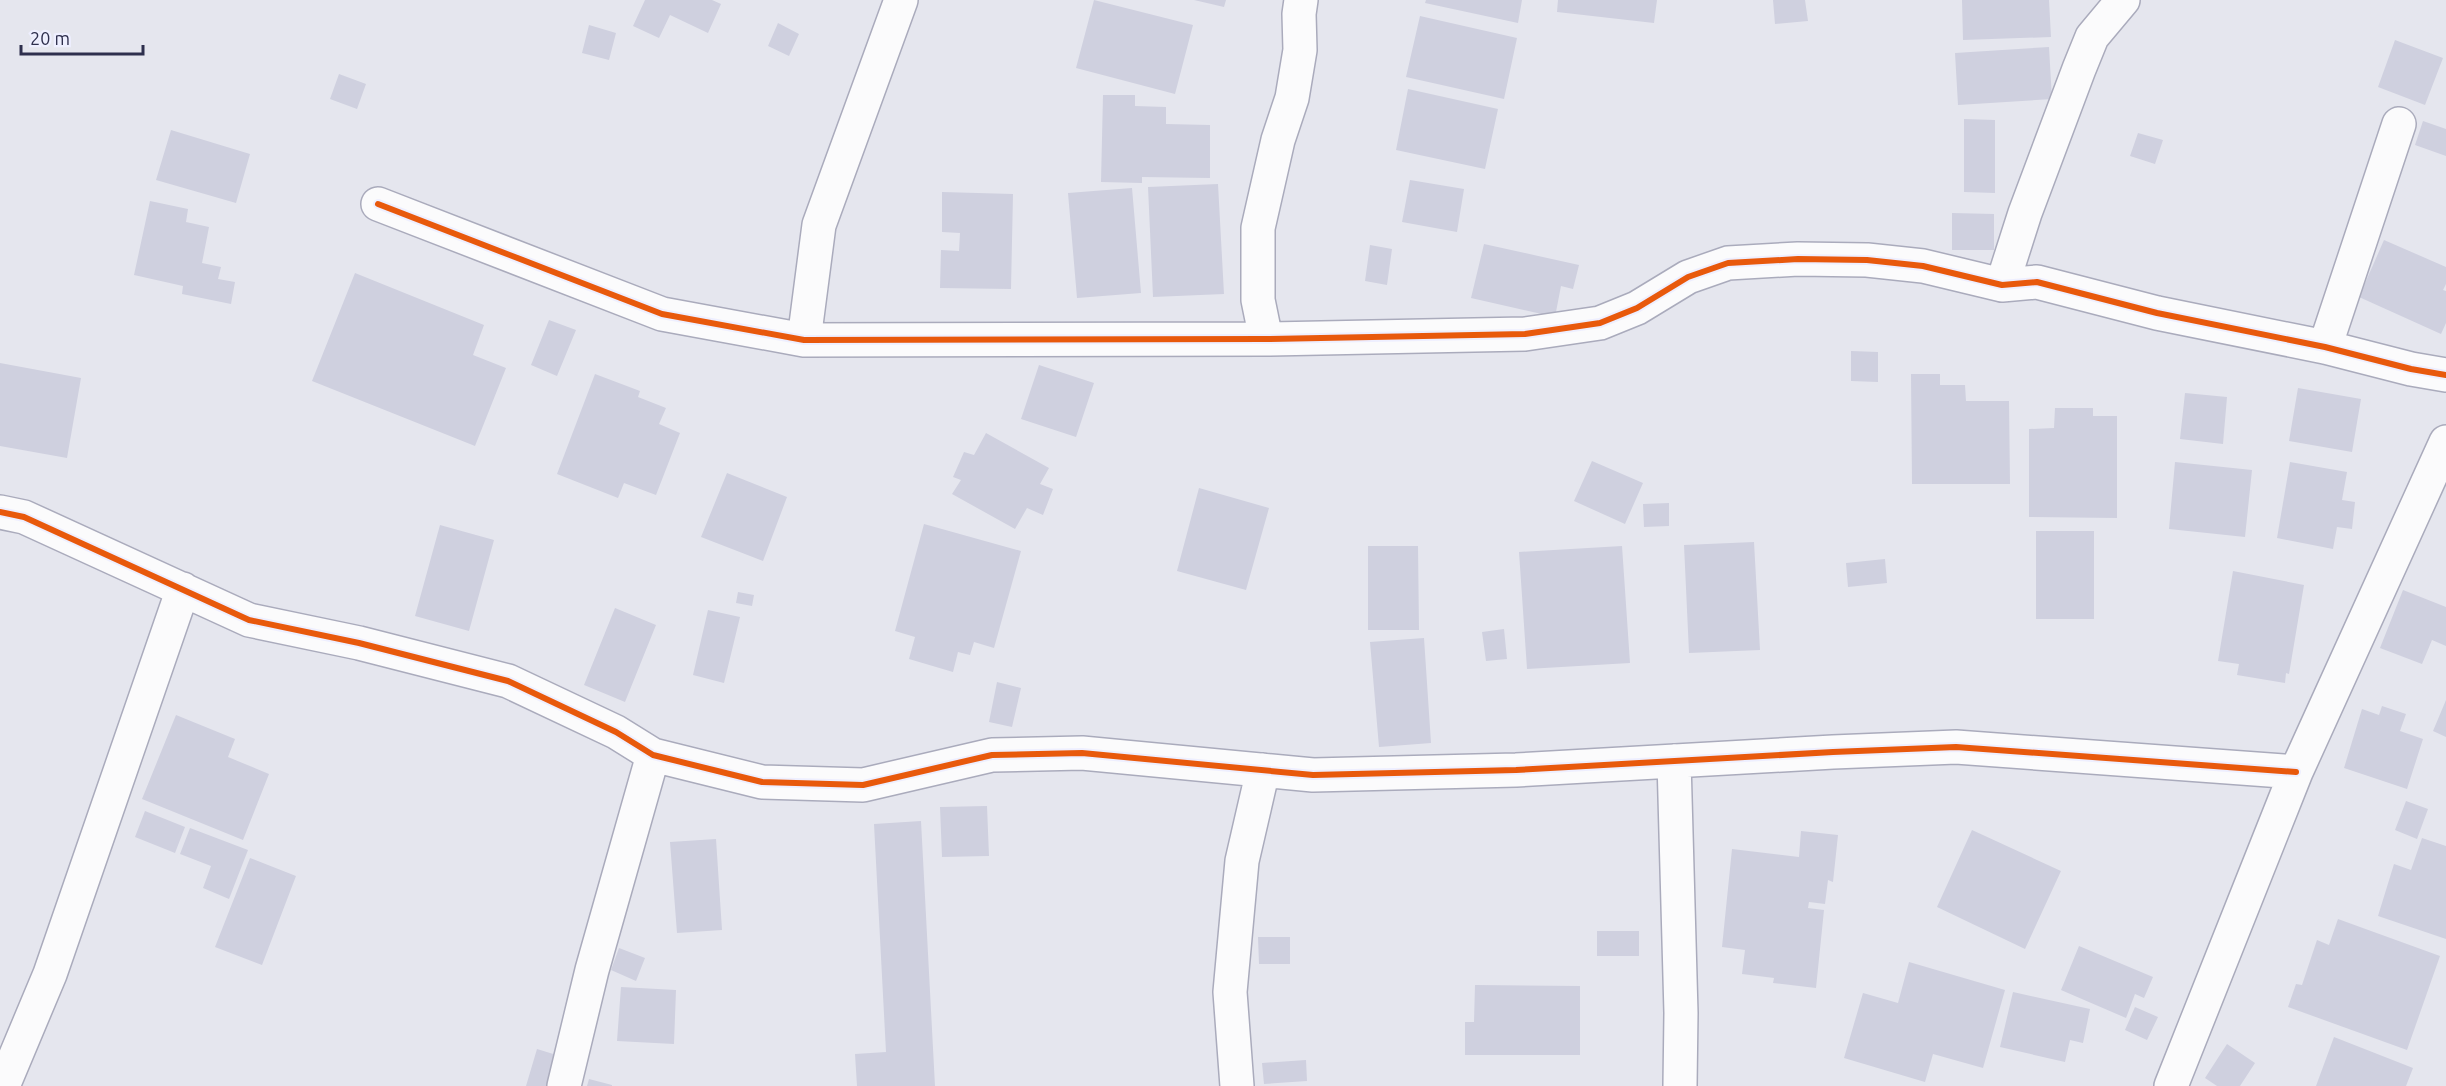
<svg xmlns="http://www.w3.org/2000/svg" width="2446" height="1086" viewBox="0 0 2446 1086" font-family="Ubuntu,sans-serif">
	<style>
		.building { fill: #cfd0df }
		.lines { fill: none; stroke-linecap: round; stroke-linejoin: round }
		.street-casing { stroke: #aaabbc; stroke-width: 36 }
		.street { stroke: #fbfbfc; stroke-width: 33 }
		.cycleway-casing { stroke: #eeefff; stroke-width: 10 }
		.cycleway { stroke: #e8590c; stroke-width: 6 }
	</style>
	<rect width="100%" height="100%" fill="#e5e6ee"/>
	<path class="building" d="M645,0H712L721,4L708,33L670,15L659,38L633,26Z
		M1094,0L1193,25L1175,94L1076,68Z
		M1194,0H1226L1224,7Z
		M1426,0H1522L1518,23L1425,3Z
		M1558,0H1657L1654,23L1557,12Z
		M1773,0H1805L1808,21L1775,24Z
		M1962,0H2049L2051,37L1963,40Z
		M1420,16L1517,38L1504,99L1406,77Z
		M778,23L799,34L789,56L768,46Z
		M589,25L616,33L609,60L582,53Z
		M2395,40L2443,58L2425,105L2378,87Z
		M2049,47L2052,99L1958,105L1955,53Z
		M339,74L366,84L357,109L330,99Z
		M1408,89L1498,109L1485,169L1396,150Z
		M1103,95H1135V106L1166,107V124L1210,125V178L1142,177V183L1101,182Z
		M1964,119L1995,120V193L1964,192Z
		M2423,121L2446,129V156L2415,145Z
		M171,130L250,154L236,203L156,180Z
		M2138,133L2163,140L2155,164L2130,156Z
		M1410,180L1464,189L1457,232L1402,222Z
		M1218,184L1224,294L1153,297L1148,187Z
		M1132,188L1141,293L1077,298L1068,193Z
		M942,192L1013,194L1011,289L940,288L941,250L959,251L960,233L942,232Z
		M150,201L188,209L186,222L209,227L202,263L221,267L218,279L235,282L231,304L182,294L183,286L134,275Z
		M1952,213L1994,214V250H1952Z
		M2384,240L2446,267V284L2443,290L2446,291V323L2441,334L2359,297Z
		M1484,244L1579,265L1573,289L1561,286L1555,317L1471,298Z
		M1370,245L1392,249L1387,285L1365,281Z
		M355,273L484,325L473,355L506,368L475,446L312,381Z
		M549,320L576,330L557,376L531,365Z
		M1851,351L1878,352V382L1851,381Z
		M0,363L81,378L67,458L0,446Z
		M1039,365L1094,383L1076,437L1021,419Z
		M595,374L640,391L638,397L666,408L659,424L680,433L656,495L624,483L618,498L557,474Z
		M1911,374H1940V385H1965L1966,401H2009L2010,484H1912Z
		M2298,388L2361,399L2352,452L2289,441Z
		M2185,393L2227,397L2223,444L2180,439Z
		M2055,408H2093V416H2117V518L2029,517V429L2054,428Z
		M986,433L1049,468L1040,484L1053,489L1043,515L1027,508L1015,529L952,494L961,480L953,477L964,452L974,455Z
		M1592,461L1643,483L1625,524L1574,501Z
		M2175,462L2252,470L2245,537L2169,529Z
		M2290,462L2347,472L2342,500L2355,502L2352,529L2337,527L2333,549L2277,538Z
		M727,473L787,497L763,561L701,537Z
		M1199,488L1269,508L1246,590L1177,571Z
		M1669,503V526L1644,527L1643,504Z
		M924,524L1021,551L994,648L974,642L970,655L958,652L953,672L909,659L915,637L895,631Z
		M440,525L494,540L469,631L415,616Z
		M2036,531H2094V619H2036Z
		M1754,542L1760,650L1689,653L1684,545Z
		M1368,546H1418L1419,630H1368Z
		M1622,546L1630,663L1527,669L1519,552Z
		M1885,559L1887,583L1848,587L1846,563Z
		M2233,571L2304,585L2289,674L2286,673L2285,683L2237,675L2239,664L2218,661Z
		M2403,590L2446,607V646L2432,640L2422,664L2380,648Z
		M738,592L754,595L752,606L736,603Z
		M615,608L656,625L625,702L584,685Z
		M708,610L740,617L724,683L693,675Z
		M1504,629L1507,659L1486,661L1482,632Z
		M1424,638L1431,743L1379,747L1370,642Z
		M997,682L1021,688L1012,727L989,722Z
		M2446,700V737L2433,731Z
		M2382,706L2406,714L2400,731L2423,739L2407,789L2344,768L2362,709L2379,715Z
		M176,715L235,739L228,757L269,774L243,840L142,799Z
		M2406,801L2428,809L2417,839L2395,830Z
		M987,806L989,856L942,857L940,807Z
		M145,811L185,827L175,853L135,837Z
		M921,821L935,1086H857L855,1054L886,1052L874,824Z
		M190,828L248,850L229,899L203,888L211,866L180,854Z
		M1972,830L2061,871L2025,949L1937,907Z
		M1801,831L1838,835L1833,882L1828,880L1825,904L1809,902L1808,908L1824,910L1816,988L1773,983L1774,978L1742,974L1745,950L1722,947L1732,849L1799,857Z
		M2422,838L2446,846V939L2378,916L2394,864L2411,870Z
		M716,839L722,930L677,933L670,842Z
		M250,858L296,876L262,965L215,947Z
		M2338,919L2440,956L2407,1050L2288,1007L2296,984L2302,985L2317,940L2329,945Z
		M1597,931H1639V956H1597Z
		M1258,937H1290V964H1259Z
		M2079,946L2153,977L2144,998L2135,994L2126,1018L2061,990Z
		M619,948L645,958L636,981L611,970Z
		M1909,962L2005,990L1983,1068L1933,1054L1925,1082L1844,1058L1863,993L1898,1003Z
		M1475,985L1580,986V1055H1465V1022H1474Z
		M621,987L676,990L674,1044L617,1041Z
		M2013,992L2090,1009L2083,1043L2070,1040L2065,1062L2000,1047Z
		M2135,1007L2158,1017L2147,1040L2125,1030Z
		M2334,1037L2413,1068L2406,1086H2316Z
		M2227,1044L2255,1063L2240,1086H2217L2205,1078Z
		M537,1049L563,1057L555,1086H526Z
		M1306,1060L1307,1081L1264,1084L1262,1063Z
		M589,1079L612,1085V1086H587Z"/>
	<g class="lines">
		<g class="street-casing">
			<path id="street" d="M378,204L662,314L804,340L1266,339L1525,334L1600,323L1637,308L1688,277L1728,263L1798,259L1867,260L1923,266L2002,285L2037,282L2157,313L2325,347L2411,369L2446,375
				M2002,285L2025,213L2079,69L2092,37L2123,0
				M1266,339L1258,300V228L1278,140L1292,98L1300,50L1299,14L1301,0
				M804,340L819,225L901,0
				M2325,347L2399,124
				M0,512L24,517L249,620L359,643L508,681L616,732L653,755L762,782L863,785L992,755L1082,753L1313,775L1516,770L1833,752L1956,747L2296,772
				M1674,761L1681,1013L1680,1086
				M3,1086L50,974L183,589
				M564,1086L592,970L653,755
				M1237,1086L1230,992L1242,861L1263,770
				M2171,1086L2296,772L2446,442"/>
		</g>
		<use href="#street" class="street"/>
		<g class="cycleway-casing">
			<path id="cycleway" d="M378,204L662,314L804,340L1266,339L1525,334L1600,323L1637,308L1688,277L1728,263L1798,259L1867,260L1923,266L2002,285L2037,282L2157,313L2325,347L2411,369L2446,375
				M0,512L24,517L249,620L359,643L508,681L616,732L653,755L762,782L863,785L992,755L1082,753L1313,775L1516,770L1833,752L1956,747L2296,772"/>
		</g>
		<use href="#cycleway" class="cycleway"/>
	</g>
	<path d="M21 45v9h122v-9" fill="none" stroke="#2e2f4d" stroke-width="3"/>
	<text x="30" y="45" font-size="18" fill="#2e2f4d" stroke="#eeefff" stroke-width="4.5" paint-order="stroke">20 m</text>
</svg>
